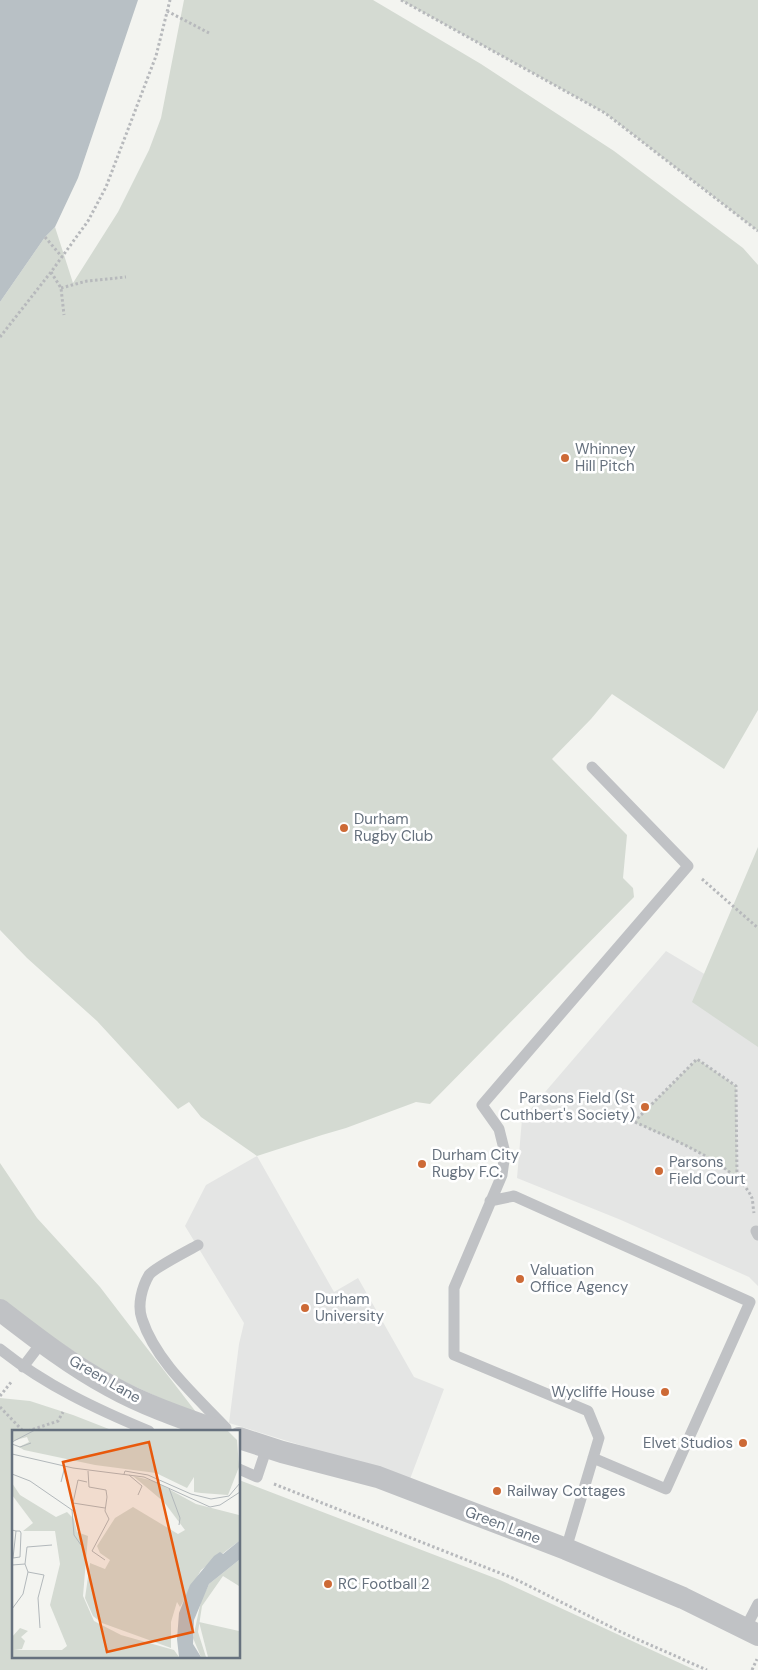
<svg xmlns="http://www.w3.org/2000/svg" width="758" height="1670" viewBox="0 0 758 1670" font-family="'DM Sans',sans-serif">
	<style>
		.built { fill: #e4e5e4 }
		.green { fill: #d4dad2 }
		.water { fill: #b8c0c5 }
		.lines { fill: none; stroke-linecap: round; stroke-linejoin: round }
		.path { stroke: #b7b9bc; stroke-width: 3; stroke-dasharray: 2.5 2.5; stroke-linecap: butt }
		.lane { stroke: #c0c2c5; stroke-width: 11 }
		.street { stroke: #c0c2c5; stroke-width: 22 }
		.poi-dot { fill: #cd6a36; stroke: #fff; stroke-width: 2 }
		.labels { text-anchor: middle; dominant-baseline: central; stroke-width: 5; stroke-linejoin: round; paint-order: stroke }
		.poi-label { font-size: 15px; fill: #66717e; stroke: #fff; text-anchor: start }
		.street-label { font-size: 15px; fill: #66717e; stroke: #fff }
		.inset-road { fill: none; stroke: #b2b8bb; stroke-width: 1 }
		.view { fill: #e8590c; fill-opacity: 0.15; stroke: #e8590c; stroke-width: 2.5 }
		.inset-edge { fill: none; stroke: #66717e; stroke-width: 2.5 }
	</style>
	<rect width="100%" height="100%" fill="#f3f4f0"/>
	<path class="built" d="M666,951L758,1006V1286L749,1277L621,1220L517,1178L522,1119Z
		M257,1156L334,1292L358,1278L414,1377L444,1389L410,1479L229,1423L239,1344L244,1323L185,1226L206,1185Z"/>
	<path class="green" d="M184,0H373L481,64L614,151L743,248L758,265V710L724,769L612,694L591,719L552,759L627,835L623,878L633,888L634,897L430,1104L416,1102L346,1128L322,1135L257,1156L201,1117L189,1102L178,1109L97,1021L27,958L0,930V302L45,237L55,227L73,283L118,212L149,150L161,118Z
		M401,0H758V231L605,113Z
		M758,847V1047L692,1002Z
		M697,1059L736,1086L737,1179C715,1156 663,1136 634,1122Z
		M0,1163L37,1218L100,1287L199,1416L110,1375L0,1303Z
		M0,1398L30,1401L73,1415L114,1431H14V1656H239V1480L500,1580L695,1670H0Z"/>
	<path class="water" d="M0,0H138L78,178L55,227L45,237L0,302Z"/>
	<g class="lines">
		<path class="path" d="M401,0L605,113L758,231
			M167,11L209,33
			M45,237L62,257
			M51,272L61,288L64,315
			M61,288L87,281L126,277
			M0,337L51,272L88,221L106,187L156,56L170,0
			M702,879L758,928
			M617,1114C652,1131 736,1161 752,1198C753,1202 753,1208 754,1213
			M634,1122L697,1059L736,1086L737,1179
			M0,1396L12,1381
			M0,1407L23,1431
			M28,1431L58,1421L63,1412
			M274,1484L515,1579L621,1632L707,1670
			M752,1670L757,1659"/>
		<path class="lane" d="M490,1201L514,1196L750,1302L666,1489L593,1458
			M756,1231L758,1235
			M198,1245C189,1250 154,1268 149,1275C142,1287 137,1305 142,1319C156,1362 196,1396 226,1428
			M0,1349C45,1385 96,1409 149,1431
			M23,1367L42,1342
			M239,1469L257,1477L267,1447
			M566,1549L599,1438L588,1411L454,1355V1288L502,1175L505,1153L499,1129L482,1105L688,866L592,767
			M745,1629L758,1604"/>
		<path class="street" d="M0,1310C35,1337 71,1365 110,1386C144,1405 182,1418 219,1431
			M239,1438L282,1452L378,1477L566,1549L683,1598L758,1635"/>
	</g>
	<g class="poi-dot">
		<circle cx="565" cy="458" r="5"/>
		<circle cx="344" cy="828" r="5"/>
		<circle cx="645" cy="1107" r="5"/>
		<circle cx="422" cy="1164" r="5"/>
		<circle cx="659" cy="1171" r="5"/>
		<circle cx="520" cy="1279" r="5"/>
		<circle cx="305" cy="1308" r="5"/>
		<circle cx="665" cy="1392" r="5"/>
		<circle cx="743" cy="1443" r="5"/>
		<circle cx="497" cy="1491" r="5"/>
		<circle cx="328" cy="1584" r="5"/>
	</g>
	<g class="labels">
		<g class="poi-label">
			<text x="575" y="449">Whinney<tspan x="575" dy="17">Hill Pitch</tspan></text>
			<text x="354" y="819">Durham<tspan x="354" dy="17">Rugby Club</tspan></text>
			<text x="635" y="1098" text-anchor="end">Parsons Field (St<tspan x="635" dy="17">Cuthbert's Society)</tspan></text>
			<text x="432" y="1155">Durham City<tspan x="432" dy="17">Rugby F.C.</tspan></text>
			<text x="669" y="1162">Parsons<tspan x="669" dy="17">Field Court</tspan></text>
			<text x="530" y="1270">Valuation<tspan x="530" dy="17">Office Agency</tspan></text>
			<text x="315" y="1299">Durham<tspan x="315" dy="17">University</tspan></text>
			<text x="655" y="1392" text-anchor="end">Wycliffe House</text>
			<text x="733" y="1443" text-anchor="end">Elvet Studios</text>
			<text x="507" y="1491">Railway Cottages</text>
			<text x="338" y="1584">RC Football 2</text>
		</g>
		<g class="street-label">
			<text transform="translate(105 1379) rotate(30)">Green Lane</text>
			<text transform="translate(503 1525) rotate(21)">Green Lane</text>
		</g>
	</g>
	<g transform="translate(12 1430)">
		<rect width="228" height="228" fill="#f3f4f0"/>
		<path d="M0,0H215L225,10L227,37L216,65L189,63L182,62V47L175,58L144,43L83,35L12,20L7,17L17,12L15,7L0,11ZM121,46L142,51L184,74L227,85V111L189,140L168,177L165,172L159,192V218L90,193L81,186L73,168L78,133L93,139L98,130L88,123L85,116L103,88L121,77L166,104L173,100L152,72ZM0,53L8,65L44,87L55,82L62,89L65,102L76,106L71,166L82,191L109,205L162,220L167,227H0V207L8,198L16,201L9,207L13,211L10,219L2,220H50L55,216L38,175L48,134L43,101H11L21,93L0,65ZM227,130V156L211,146L190,176L186,202L194,227H189L181,208L189,171L197,154ZM187,192L227,201V227H196Z" fill="#d4dad2"/>
		<path d="M227,111V130L197,154L182,190L181,214L189,227H167L165,209L167,183L178,155L202,126L208,122L211,124Z" fill="#b8c0c5"/>
		<path class="inset-road" d="M0,12L23,0M0,14L8,17L19,13M0,24L61,38L132,47L198,77L208,75L228,62M76,41L77,57L94,60L95,67L93,81L97,89L80,121L93,130M0,44L18,51L63,82M112,44L113,41L136,45L179,64L199,69L217,66L228,53M117,45L130,56L126,65M49,52L53,36M75,52L66,50L61,73L93,78M157,58L168,88L167,95M60,80L62,105L69,115M0,100L4,101H8L9,103L8,127L1,128L4,101M13,134L15,117L40,115M0,135L13,134L16,142L11,164L0,179M16,142L32,145L26,168L28,198"/>
		<path class="view" d="M137,12L181,202L95,222L51,32Z"/>
		<rect width="228" height="228" class="inset-edge"/>
	</g>
</svg>
